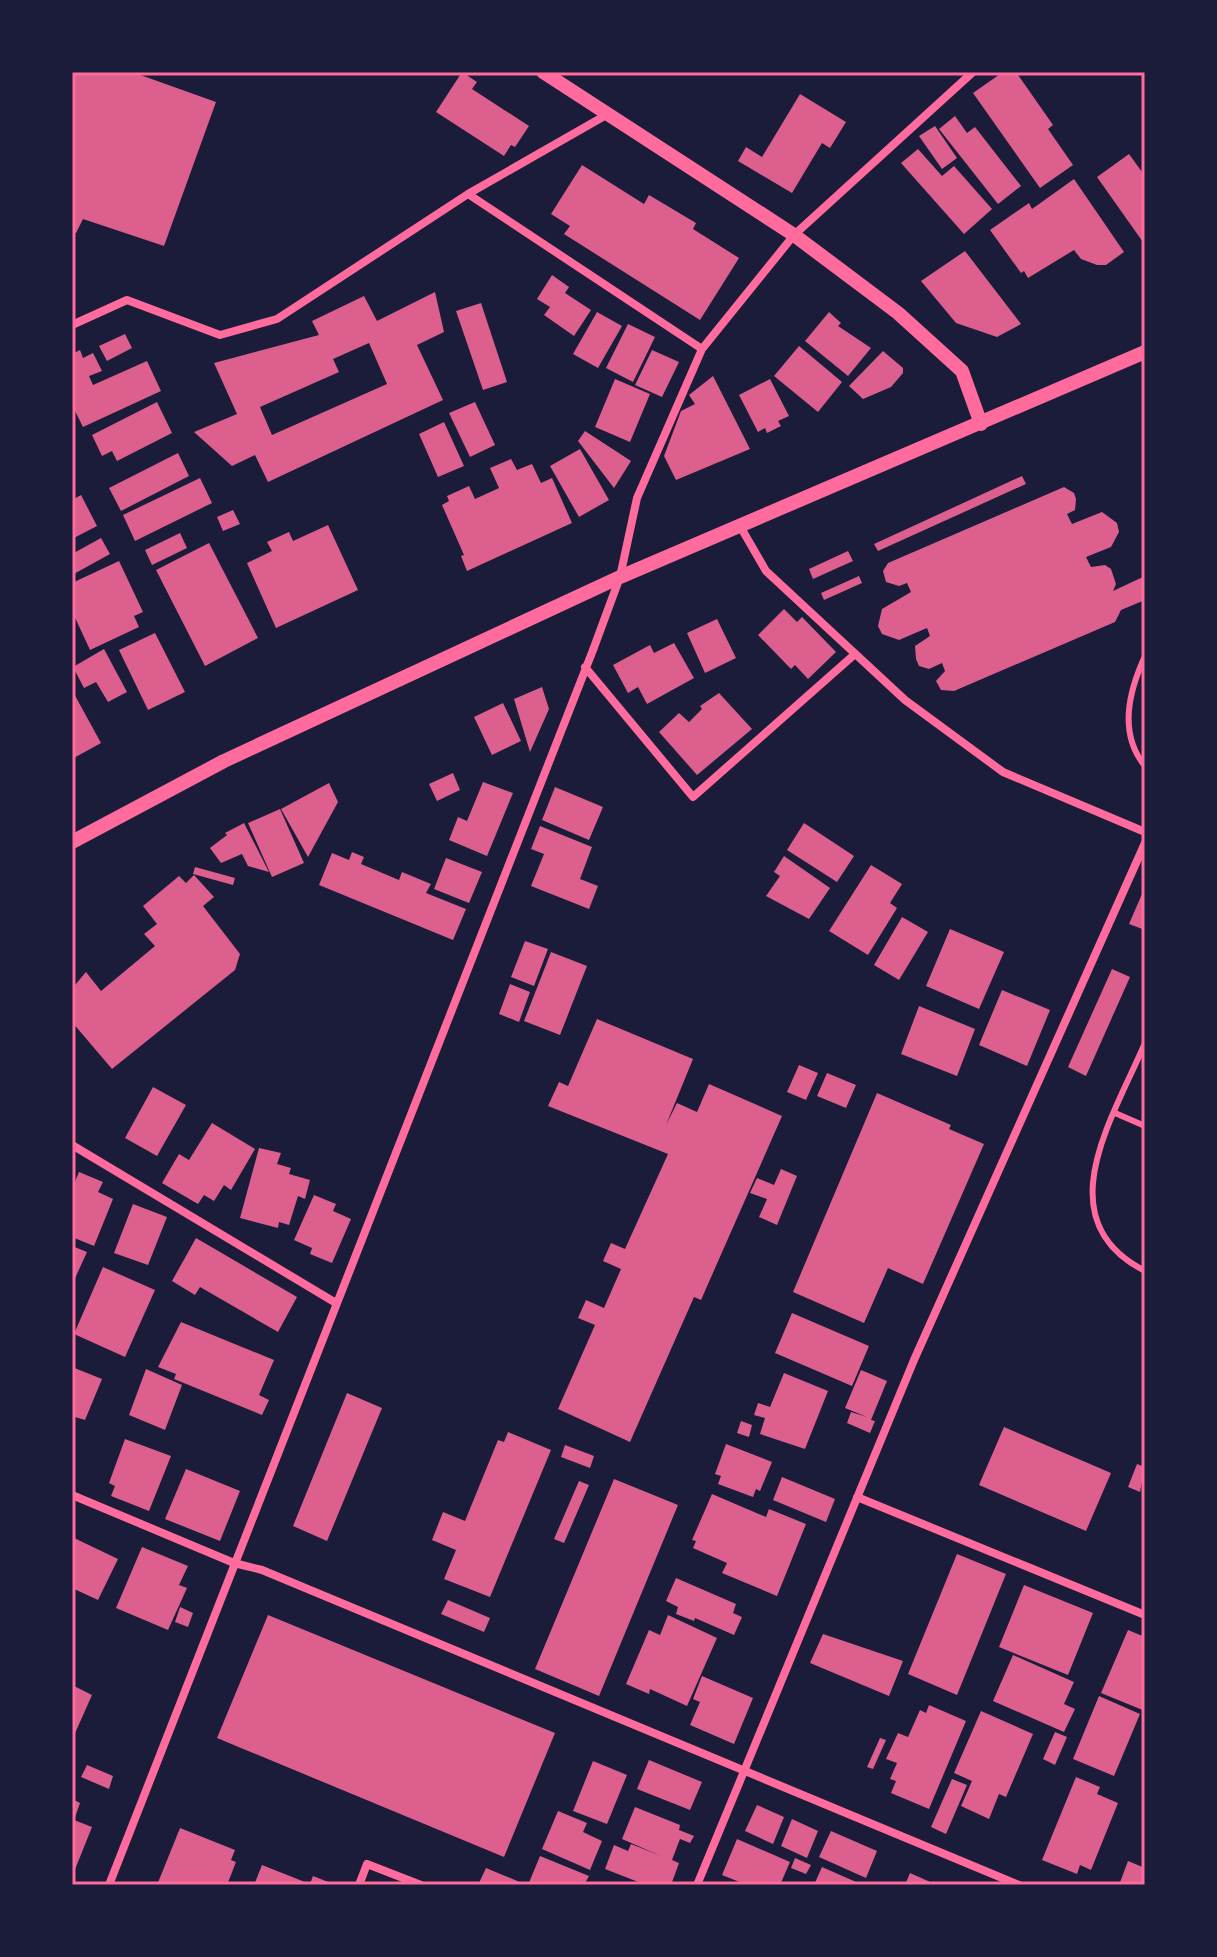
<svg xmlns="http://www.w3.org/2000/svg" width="1217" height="1957" viewBox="0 0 1217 1957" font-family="'PT Serif',serif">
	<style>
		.building { fill: #dd5f8e; fill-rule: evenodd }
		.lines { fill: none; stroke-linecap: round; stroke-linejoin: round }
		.service { stroke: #ff6b9d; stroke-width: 6 }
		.minor { stroke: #ff6b9d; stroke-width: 8 }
		.tertiary { stroke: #ff6b9d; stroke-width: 14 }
		.neatline { fill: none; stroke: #ff6b9d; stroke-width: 3 }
	</style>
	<rect width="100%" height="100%" fill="#1b1b3a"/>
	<path class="building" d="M72,72H132L216,102L164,246L83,219L76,233L72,232Z
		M462,72L477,82L472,89L529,126L515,147L511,145L504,156L436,112Z
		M1003,72H1016L1053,125L1048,129L1073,165L1040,188L973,93Z
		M800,94L846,122L830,148L822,143L792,193L738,161L746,147L762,157Z
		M955,116L967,133L975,127L1021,186L998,204L939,129Z
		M935,126L957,158L942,169L919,136Z
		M918,149L942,176L954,166L992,209L964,234L901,163Z
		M1129,154L1145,176V245L1097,177Z
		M582,165L644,204L649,195L696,223L693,229L739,258L700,320L564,234L570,226L551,214Z
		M1074,179L1124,252L1106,265H1097L1081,259L1074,250L1028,278L1024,271L1021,273L990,230L1029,203L1032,209Z
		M965,251L1021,324L997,337L956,323L921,281Z
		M552,275L569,287L565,293L591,310L574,336L544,315L550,307L537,299Z
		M435,292L444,332L417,345L443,400L268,482L255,455L232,466L194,432L237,414L214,363L319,335L312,321L364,296L377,321ZM369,343L387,384L272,435L260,407L339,372L333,359Z
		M481,303L507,382L483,390L456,311Z
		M597,312L622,326L598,368L573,354Z
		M829,312L841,323L838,326L871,348L848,376L805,341Z
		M628,324L655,337L633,382L606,368Z
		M125,334L132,348L107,361L99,346Z
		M799,346L842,382L818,412L774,376Z
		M80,350L83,358L93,353L102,371L89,376L93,385L147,361L161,391L83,427L72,405V354Z
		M652,350L679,362L662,397L635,385Z
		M883,351L903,368V373L891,387L863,399L849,386Z
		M713,376L750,449L676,480L664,456L681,411L695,404L689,395Z
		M615,379L650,394L630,442L595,427Z
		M770,379L789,416L778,421L781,426L767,433L765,428L758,432L739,395Z
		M157,402L172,433L117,461L112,451L102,456L92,435Z
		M475,402L495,445L470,457L449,413Z
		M444,422L464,466L438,477L419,434Z
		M585,431L631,461L614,488L578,441Z
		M580,449L609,500L579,517L550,466Z
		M178,453L189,476L121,511L109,488Z
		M511,459L517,470L532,464L541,483L552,478L572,523L467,571L461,556L464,555L442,505L449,501L447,496L469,486L475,499L499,488L490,468Z
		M1022,476L1026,484L878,551L874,544Z
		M200,478L212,503L135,541L123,515Z
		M1064,487L1074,493L1076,499L1075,510L1067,514L1072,524L1102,512L1117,523L1119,532L1111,547L1086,557L1091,567L1105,565L1111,569L1116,584L1113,591L1145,576V600L1121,610L1115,622L954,691L941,690L936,681L945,671L942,663L929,669L919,666L916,659L915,646L930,636L927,628L899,640L882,634L878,626L882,609L911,592L907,583L899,586L886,582L883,571L888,563Z
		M81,495L97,526L72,539V500Z
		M233,510L240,524L223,531L217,517Z
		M328,525L358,590L276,628L247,563L272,551L267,542L289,532L293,541Z
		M180,533L187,548L152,565L145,550Z
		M101,538L110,554L72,575V554Z
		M209,543L258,638L205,666L156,570Z
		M848,551L853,561L813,579L809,569Z
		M119,561L143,612L134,616L139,627L90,650L72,611V583Z
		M859,576L862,583L824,600L821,593Z
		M784,609L797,622L802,617L836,652L808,679L795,665L791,669L758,635Z
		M717,619L736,658L705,673L687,633Z
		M155,633L185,692L148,710L119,650Z
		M674,643L694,678L647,704L638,687L628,693L613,665L650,645L654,653Z
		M104,649L127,692L108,702L96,682L84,688L73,667Z
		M542,687L549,709L530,752L514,699Z
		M72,690L101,743L72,759Z
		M719,693L752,729L697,775L659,732L679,713L689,722L702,709L700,706Z
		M503,703L521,741L492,755L474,717Z
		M453,773L460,790L437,801L429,784Z
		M483,782L513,793L487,856L449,840L458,817L467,821Z
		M329,783L338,802L308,857L281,809Z
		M555,787L603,807L589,840L542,820Z
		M280,809L304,863L272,877L248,823Z
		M244,823L269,872L248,866L242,854L221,863L210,848L227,835L225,833Z
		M804,823L854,856L837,882L787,850Z
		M540,826L592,847L580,879L598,886L589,909L531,886L544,854L531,849Z
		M352,852L364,857L361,864L399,880L402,872L431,884L426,893L466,909L453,940L319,885L332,853L349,860Z
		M784,856L830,888L809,919L766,896L780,876L774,872Z
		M446,858L482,872L469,903L434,889Z
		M871,865L902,884L890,903L897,908L868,955L829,931Z
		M195,867L235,878L233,885L193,874Z
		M194,875L214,897L203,906L240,954L235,970L112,1069L72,1022V983L75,985L86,972L101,991L155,946L144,934L157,924L143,906L179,876L186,883Z
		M1145,887V930L1129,924Z
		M902,917L928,932L899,980L874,965Z
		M950,929L1004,952L979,1009L926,986Z
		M525,941L548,949L534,986L511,977Z
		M551,952L587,966L560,1035L524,1021Z
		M1112,969L1130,977L1086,1076L1068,1067Z
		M510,984L530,992L519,1022L499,1014Z
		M1002,990L1050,1010L1027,1066L979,1045Z
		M919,1006L975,1029L957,1076L901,1054Z
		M597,1019L693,1059L666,1125L677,1103L697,1112L709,1084L782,1116L701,1300L694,1297L630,1442L558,1409L595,1325L578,1318L586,1300L604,1308L621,1269L603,1261L611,1243L625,1249L668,1154L548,1106L559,1082L568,1086Z
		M799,1065L818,1073L806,1100L787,1092Z
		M827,1073L856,1085L846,1108L817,1096Z
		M153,1087L186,1105L157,1156L125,1138Z
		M877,1093L951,1125L949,1129L984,1144L923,1284L888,1268L864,1323L793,1292Z
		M212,1123L255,1149L231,1190L224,1185L214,1201L204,1195L198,1204L162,1183L179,1154L189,1160Z
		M259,1148L281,1153L277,1164L291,1168L289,1174L310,1180L305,1199L298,1196L289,1225L279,1222L278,1228L240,1218Z
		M781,1169L797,1176L777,1225L759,1217L767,1199L750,1193L757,1178L774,1185Z
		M79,1172L103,1182L98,1192L113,1199L94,1246L72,1237V1189Z
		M314,1195L336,1204L333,1211L351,1219L332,1263L310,1254L312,1248L294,1240Z
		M133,1204L167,1217L148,1265L114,1253Z
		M196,1238L297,1297L278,1332L200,1287L195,1295L172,1281Z
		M72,1246L87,1252L72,1285Z
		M103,1267L155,1290L125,1357L74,1334Z
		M792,1313L869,1346L852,1386L775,1353Z
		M181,1322L274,1360L259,1395L269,1400L262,1415L174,1379L176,1374L158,1367Z
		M72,1367L102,1379L85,1420L75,1417L72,1424Z
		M146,1369L182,1385L165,1430L129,1415Z
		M861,1370L887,1381L871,1420L875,1421L870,1433L847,1423L851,1412L867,1417L845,1408Z
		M784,1373L828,1391L805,1449L760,1434L765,1418L754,1415L758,1403L770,1407Z
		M347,1393L382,1408L327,1541L293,1526Z
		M741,1421L752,1425L749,1437L737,1433Z
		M1004,1427L1111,1473L1086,1531L979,1485Z
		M508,1432L551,1450L490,1597L444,1579L456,1550L432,1540L443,1512L465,1521L498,1440L504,1442Z
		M125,1439L171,1456L149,1511L111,1496L115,1486L109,1483Z
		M726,1444L772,1462L760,1491L756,1489L753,1497L718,1484L721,1476L715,1474Z
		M565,1445L594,1456L590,1468L561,1457Z
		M1137,1464L1145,1467L1140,1492L1128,1487Z
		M186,1469L240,1491L220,1541L165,1519Z
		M782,1477L835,1499L826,1522L773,1500Z
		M614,1479L678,1505L599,1696L535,1669Z
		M579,1481L589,1485L564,1543L554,1539Z
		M712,1494L766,1517L769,1509L806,1524L777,1596L722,1573L727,1563L693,1548L696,1541L692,1540Z
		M72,1537L118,1559L98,1600L72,1588Z
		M142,1547L188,1566L179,1585L187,1588L168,1630L116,1608Z
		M957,1554L1006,1574L957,1695L908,1674Z
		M676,1578L736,1604L733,1613L742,1617L734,1635L695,1618L694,1621L676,1614L678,1607L666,1601Z
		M1024,1585L1093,1613L1068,1675L999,1647Z
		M448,1600L490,1618L484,1632L441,1614Z
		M180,1607L193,1613L188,1627L175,1622Z
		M268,1615L555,1733L504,1857L217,1738Z
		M668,1615L717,1638L687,1706L650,1689L649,1694L626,1684L649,1630L660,1635Z
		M1128,1630L1145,1637V1711L1101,1693Z
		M823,1634L903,1661L889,1696L810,1663Z
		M1013,1655L1074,1682L1064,1704L1075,1709L1064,1732L993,1701Z
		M702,1676L753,1698L734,1744L690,1725L700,1702L693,1699Z
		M72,1685L92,1695L72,1740Z
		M1099,1696L1140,1714L1114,1776L1073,1759Z
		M929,1705L966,1721L929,1809L891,1793L896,1781L890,1779L897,1763L886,1759L898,1733L908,1737L920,1710L926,1713Z
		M981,1711L1033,1734L1006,1797L999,1794L989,1819L961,1806L972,1781L954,1773Z
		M1055,1732L1067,1737L1055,1765L1043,1759Z
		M880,1738L886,1740L873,1769L867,1767Z
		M649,1760L702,1782L690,1810L637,1789Z
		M593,1761L627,1775L607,1824L573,1811Z
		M87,1765L113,1776L109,1789L81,1777Z
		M1076,1777L1100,1787L1097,1794L1118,1803L1091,1870L1080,1865L1077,1874L1042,1860Z
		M952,1779L967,1785L946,1834L931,1827Z
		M72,1799L80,1803L74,1820L92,1827L74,1872Z
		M757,1805L784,1817L773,1844L745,1831Z
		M635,1807L680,1825L679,1830L694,1836L690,1843L680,1839L672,1860L679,1863L671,1885H646L605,1869L614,1845L628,1851L631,1844L661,1856L622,1839Z
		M558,1811L587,1823L583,1832L602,1841L590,1870L542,1849Z
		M792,1819L818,1831L807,1858L781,1846Z
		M180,1828L235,1850L231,1860L236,1862L227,1885H157Z
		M831,1831L877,1851L866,1878L819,1857Z
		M737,1839L790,1862L780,1885H747L722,1875Z
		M540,1856L589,1876L584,1885H528Z
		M795,1858L811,1865L806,1874L791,1868Z
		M1128,1861L1145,1868V1885H1119Z
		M262,1865L310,1884L313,1876L336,1885H254Z
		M822,1867L863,1885H814Z
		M486,1868L515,1880L526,1885H483L479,1883Z
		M910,1873L937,1885H905Z"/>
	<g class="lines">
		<path class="service" d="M1145,656C1129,691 1118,733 1145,766
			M1145,1043C1113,1118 1045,1220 1145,1271
			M1115,1113L1145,1126"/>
		<path class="minor" d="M468,194L702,349
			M72,325L127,300L220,335L277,319L468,194L608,114
			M740,526L766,571L905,700L1003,772L1145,832
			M585,667L693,797L855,654
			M72,1145L336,1303
			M72,1495L234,1563L262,1570L1019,1885
			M857,1497L1145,1615
			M109,1885L593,650L620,577L637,498L702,349L794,235L973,72
			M359,1885L367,1864L421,1885
			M697,1885L914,1360L1145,843"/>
		<path class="tertiary" d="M543,72L794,235L898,313L962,371L981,424
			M72,842L224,761L620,577L1145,352"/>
	</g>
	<rect width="1217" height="1957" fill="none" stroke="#1b1b3a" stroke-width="148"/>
	<rect x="74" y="74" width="1069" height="1809" class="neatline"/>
</svg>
